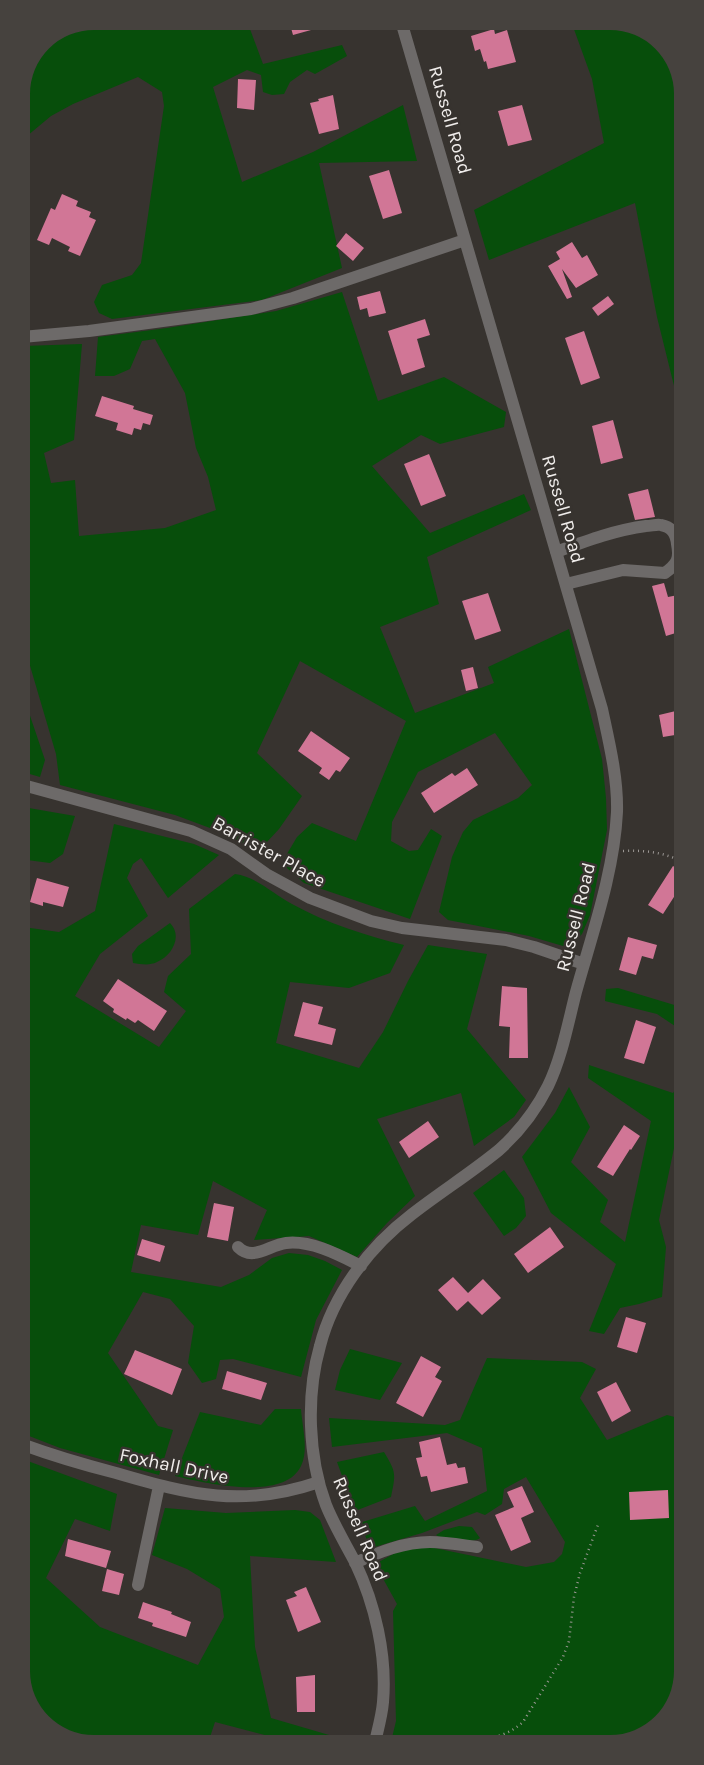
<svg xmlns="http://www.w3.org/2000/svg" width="704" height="1765" viewBox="0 0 704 1765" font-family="Karla,sans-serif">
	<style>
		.green { fill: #074e0b }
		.building { fill: #d17696 }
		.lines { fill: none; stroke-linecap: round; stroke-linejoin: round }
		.path { stroke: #9c9895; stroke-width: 2.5; stroke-dasharray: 1 4; stroke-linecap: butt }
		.minor { stroke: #6d6a69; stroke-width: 12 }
		.labels { text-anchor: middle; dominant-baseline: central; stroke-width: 5; stroke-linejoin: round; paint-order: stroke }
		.street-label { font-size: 19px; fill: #f0edeb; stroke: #37332f }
	</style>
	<rect width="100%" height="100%" fill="#37332f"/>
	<path class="green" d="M94,21H164L170,29L185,21H247L263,64L342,45L347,56L315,74L307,70L290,82L284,94L272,95L263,92L261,75L247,70L213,87L242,182L313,152L403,105L417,161L319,163L342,268L262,300L112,319L99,313L94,302L102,285L132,275L141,263L164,106L162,92L138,77L73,104L51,116L27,136L22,148L21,90L43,42Z
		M571,21H615L654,37L679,71L680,410L657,317L635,203L489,260L474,210L604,143L592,79Z
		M342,292L378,401L444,377L506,412L504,427L440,444L421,435L372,466L430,533L524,494L531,510L427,557L439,604L380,627L415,713L494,683L488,667L569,629L602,759L606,798L607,830L590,915L582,934L573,943L563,946L529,936L448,920L439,912L452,857L463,832L473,820L518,798L532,785L495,733L418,772L392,822L391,841L409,851L418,850L431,829L442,836L410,919L304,883L287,868L284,859L297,837L312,823L356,841L406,721L300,661L257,753L302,796L279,829L266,843L254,848L218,831L175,815L60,785L56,754L23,642L22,347L23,346L82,344L74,440L44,453L51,483L75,480L79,536L165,528L216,510L208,477L196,448L185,393L155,339L142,341L130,369L114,376H95L98,337L167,328L276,311Z
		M23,695L45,760L40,777L23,772Z
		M23,807L75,816L63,854L50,863L27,860L23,874Z
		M114,824L194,844L219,855L168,898L141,858L133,864L127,878L148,916L100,954L75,996L159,1047L186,1011L164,992L168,976L191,954L189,909L235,874C257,877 273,894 292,904C326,923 367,936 404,945L390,973L349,988L290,982L276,1043L359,1068L383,1032L408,981L428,945L487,954L467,1029L526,1100L514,1117L474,1146L461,1093L377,1119L415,1196L387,1223L357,1257L309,1236L254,1240L267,1210L213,1181L198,1235L141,1225L131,1272L221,1287L249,1275L272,1258L289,1253L308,1255L325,1261L342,1270L316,1320L301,1377L233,1359L220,1360L216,1379L202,1383L188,1363L194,1326L170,1299L143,1292L108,1353L158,1426L173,1430L159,1475L60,1448L24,1434L23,927L59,932L95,911Z
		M170,923C183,936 172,956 157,962C149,966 141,964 133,963L132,954L138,946Z
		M618,988L681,1007V1030L657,1014L605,1001L606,989Z
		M589,1065L673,1093L681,1081V1120L679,1124L659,1220L666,1247L662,1297L639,1304L620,1308L604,1334L589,1331L616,1264L551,1213L522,1157L555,1113L569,1087L590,1127L571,1162L608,1200L600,1222L625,1242L651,1121L588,1078Z
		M504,1170L524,1198L526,1216L516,1228L504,1236L473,1193Z
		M350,1349L402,1363L380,1400L335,1390L340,1370Z
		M487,1358L582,1362L596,1369L580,1398L607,1440L667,1415L682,1419L683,1671L668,1715L633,1740L391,1742L396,1721L393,1611L397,1604L375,1564L397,1552L425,1546L526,1567L554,1562L562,1554L565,1542L526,1477L504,1489L502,1504L485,1515L477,1512L422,1533L371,1548L359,1523L415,1506L425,1521L487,1491L482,1448L447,1433L332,1447L329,1418L445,1425L460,1420Z
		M275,1409H301C302,1426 309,1450 301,1466C284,1502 205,1483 175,1476L200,1412L261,1425Z
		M384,1452C396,1472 396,1473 391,1497L355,1511L337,1462Z
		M25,1460L117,1494L110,1531L75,1519L46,1578L100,1627L198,1665L224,1617L220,1589L187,1569L152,1555L165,1508L226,1513L295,1510L310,1512L320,1520L336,1562L250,1556L255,1647L271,1718L353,1742H292L215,1722L208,1743L89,1744L60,1732L46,1724L25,1694Z
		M459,1526L472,1527L480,1538C472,1544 444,1540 436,1535L444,1530Z"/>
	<path class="building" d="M289,21H309L311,30L293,35Z
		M494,29L495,34L507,30L516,62L488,69L486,61L484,62L480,49L475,51L471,36Z
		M238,79L256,80L254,110L237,108Z
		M333,95L339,129L319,134L310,103L319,101L318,99Z
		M522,105L532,140L508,146L498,111Z
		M389,170L402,213L383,219L369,176Z
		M62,194L78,201L76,206L91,212L89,217L96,220L80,256L68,251L70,247L52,238L49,245L37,240L51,208L55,210Z
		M346,233L364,248L353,261L336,246Z
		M572,242L582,258L587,255L598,275L576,288L562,269L572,297L567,299L548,266L560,259L556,252Z
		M380,291L386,313L369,317L367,308L360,310L357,297Z
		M608,296L614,304L598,316L592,308Z
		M425,319L430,335L417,339L425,367L402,375L388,331Z
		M584,331L600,378L581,385L565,338Z
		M102,396L134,406L133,409L153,415L150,425L143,423L141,430L134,428L132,435L116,430L118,423L95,416Z
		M613,420L623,458L601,464L592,426Z
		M429,454L446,496L421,506L404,464Z
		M648,489L655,517L635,520L628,494Z
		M664,583L668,597L678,595L680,603V623L677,624L679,632L666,636L652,586Z
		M488,593L501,631L475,640L462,601Z
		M473,667L478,688L466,691L461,670Z
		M680,710L681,734L663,737L659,715Z
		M311,731L350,758L340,772L336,770L329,780L319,773L322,768L298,751Z
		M467,768L478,785L434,813L421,793L452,773L455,776Z
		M673,866L681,871V886L663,914L648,905Z
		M37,878L69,887L63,907L43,902V906L30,902Z
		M628,937L657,945L653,959L642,956L636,975L619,970Z
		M118,979L167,1011L154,1031L138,1020L135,1023L127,1018L126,1020L113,1012L114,1009L103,1001Z
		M502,986L527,988L528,1058H509L510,1027L499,1026Z
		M303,1002L323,1007L318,1024L336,1029L332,1045L294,1036Z
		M636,1020L656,1027L644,1064L624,1058Z
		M428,1121L439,1137L409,1158L399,1142Z
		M624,1125L640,1136L631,1150L630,1149L613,1176L597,1167Z
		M214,1203L234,1207L228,1241L207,1237Z
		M550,1227L564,1247L528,1273L514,1254Z
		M142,1239L165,1246L160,1262L137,1255Z
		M453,1277L468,1293L483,1279L501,1298L482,1315L468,1301L457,1311L438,1290Z
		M626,1317L646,1323L637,1353L617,1347Z
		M135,1350L182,1369L172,1395L124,1374Z
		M421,1356L441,1367L435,1377L442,1381L423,1417L396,1403Z
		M227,1371L267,1383L261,1400L222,1389Z
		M616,1382L631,1411L612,1422L597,1392Z
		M440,1437L447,1465L456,1463L458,1468L465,1467L468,1483L431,1492L427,1476L421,1477L416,1458L422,1457L419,1442Z
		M522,1486L534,1512L521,1518L531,1542L511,1551L495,1515L514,1507L507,1492Z
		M668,1490L669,1518L630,1520L629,1492Z
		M68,1539L111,1551L106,1568L65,1556Z
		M107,1569L124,1574L119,1595L102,1591Z
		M306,1587L321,1622L298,1632L286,1600L297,1596L294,1592Z
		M143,1602L172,1612L171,1614L191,1622L186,1637L152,1626L153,1623L138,1618Z
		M315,1675V1712H297L296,1677Z"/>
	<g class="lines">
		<path class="path" d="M623,851C644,850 662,852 681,861
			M494,1737C506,1734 514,1730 523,1722L563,1657L569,1641L574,1597L580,1573L599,1522"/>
		<path class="minor" d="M22,337L89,331L251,309L293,298L465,240
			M556,552C586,541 615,530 646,526C651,526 657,524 661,525C672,527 676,534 677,544C680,559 677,564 665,573L623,570L566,584
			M23,785L191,831L231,849L266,874L310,898L371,921L402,928L506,940L534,947L584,964
			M238,1247C253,1262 269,1245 286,1243C311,1240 339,1255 361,1266
			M24,1445C54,1456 85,1465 116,1473C191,1495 243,1508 319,1482
			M355,1563C379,1552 404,1542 430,1542C446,1542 462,1545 477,1547
			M138,1585L159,1486
			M375,1742C378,1729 382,1715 383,1702C387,1655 375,1604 355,1562C345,1543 334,1525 326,1505C308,1457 306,1395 320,1346C333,1295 369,1247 411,1215C439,1193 471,1173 499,1150C519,1132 536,1110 548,1086C562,1057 568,1023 576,992C592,934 614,873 617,812C618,778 609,742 602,709L401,21"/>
	</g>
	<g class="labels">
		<g class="street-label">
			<text transform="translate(450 120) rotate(74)">Russell Road</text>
			<text transform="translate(563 509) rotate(74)">Russell Road</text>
			<text transform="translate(269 852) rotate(29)">Barrister Place</text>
			<text transform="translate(576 917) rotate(-76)">Russell Road</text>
			<text transform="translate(174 1466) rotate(12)">Foxhall Drive</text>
			<text transform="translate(360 1529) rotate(67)">Russell Road</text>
		</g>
	</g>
	<path d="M0 0H704V1765H0ZM94 30H610A64 64 0 0 1 674 94V1671A64 64 0 0 1 610 1735H94A64 64 0 0 1 30 1671V94A64 64 0 0 1 94 30Z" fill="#46423e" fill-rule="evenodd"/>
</svg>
